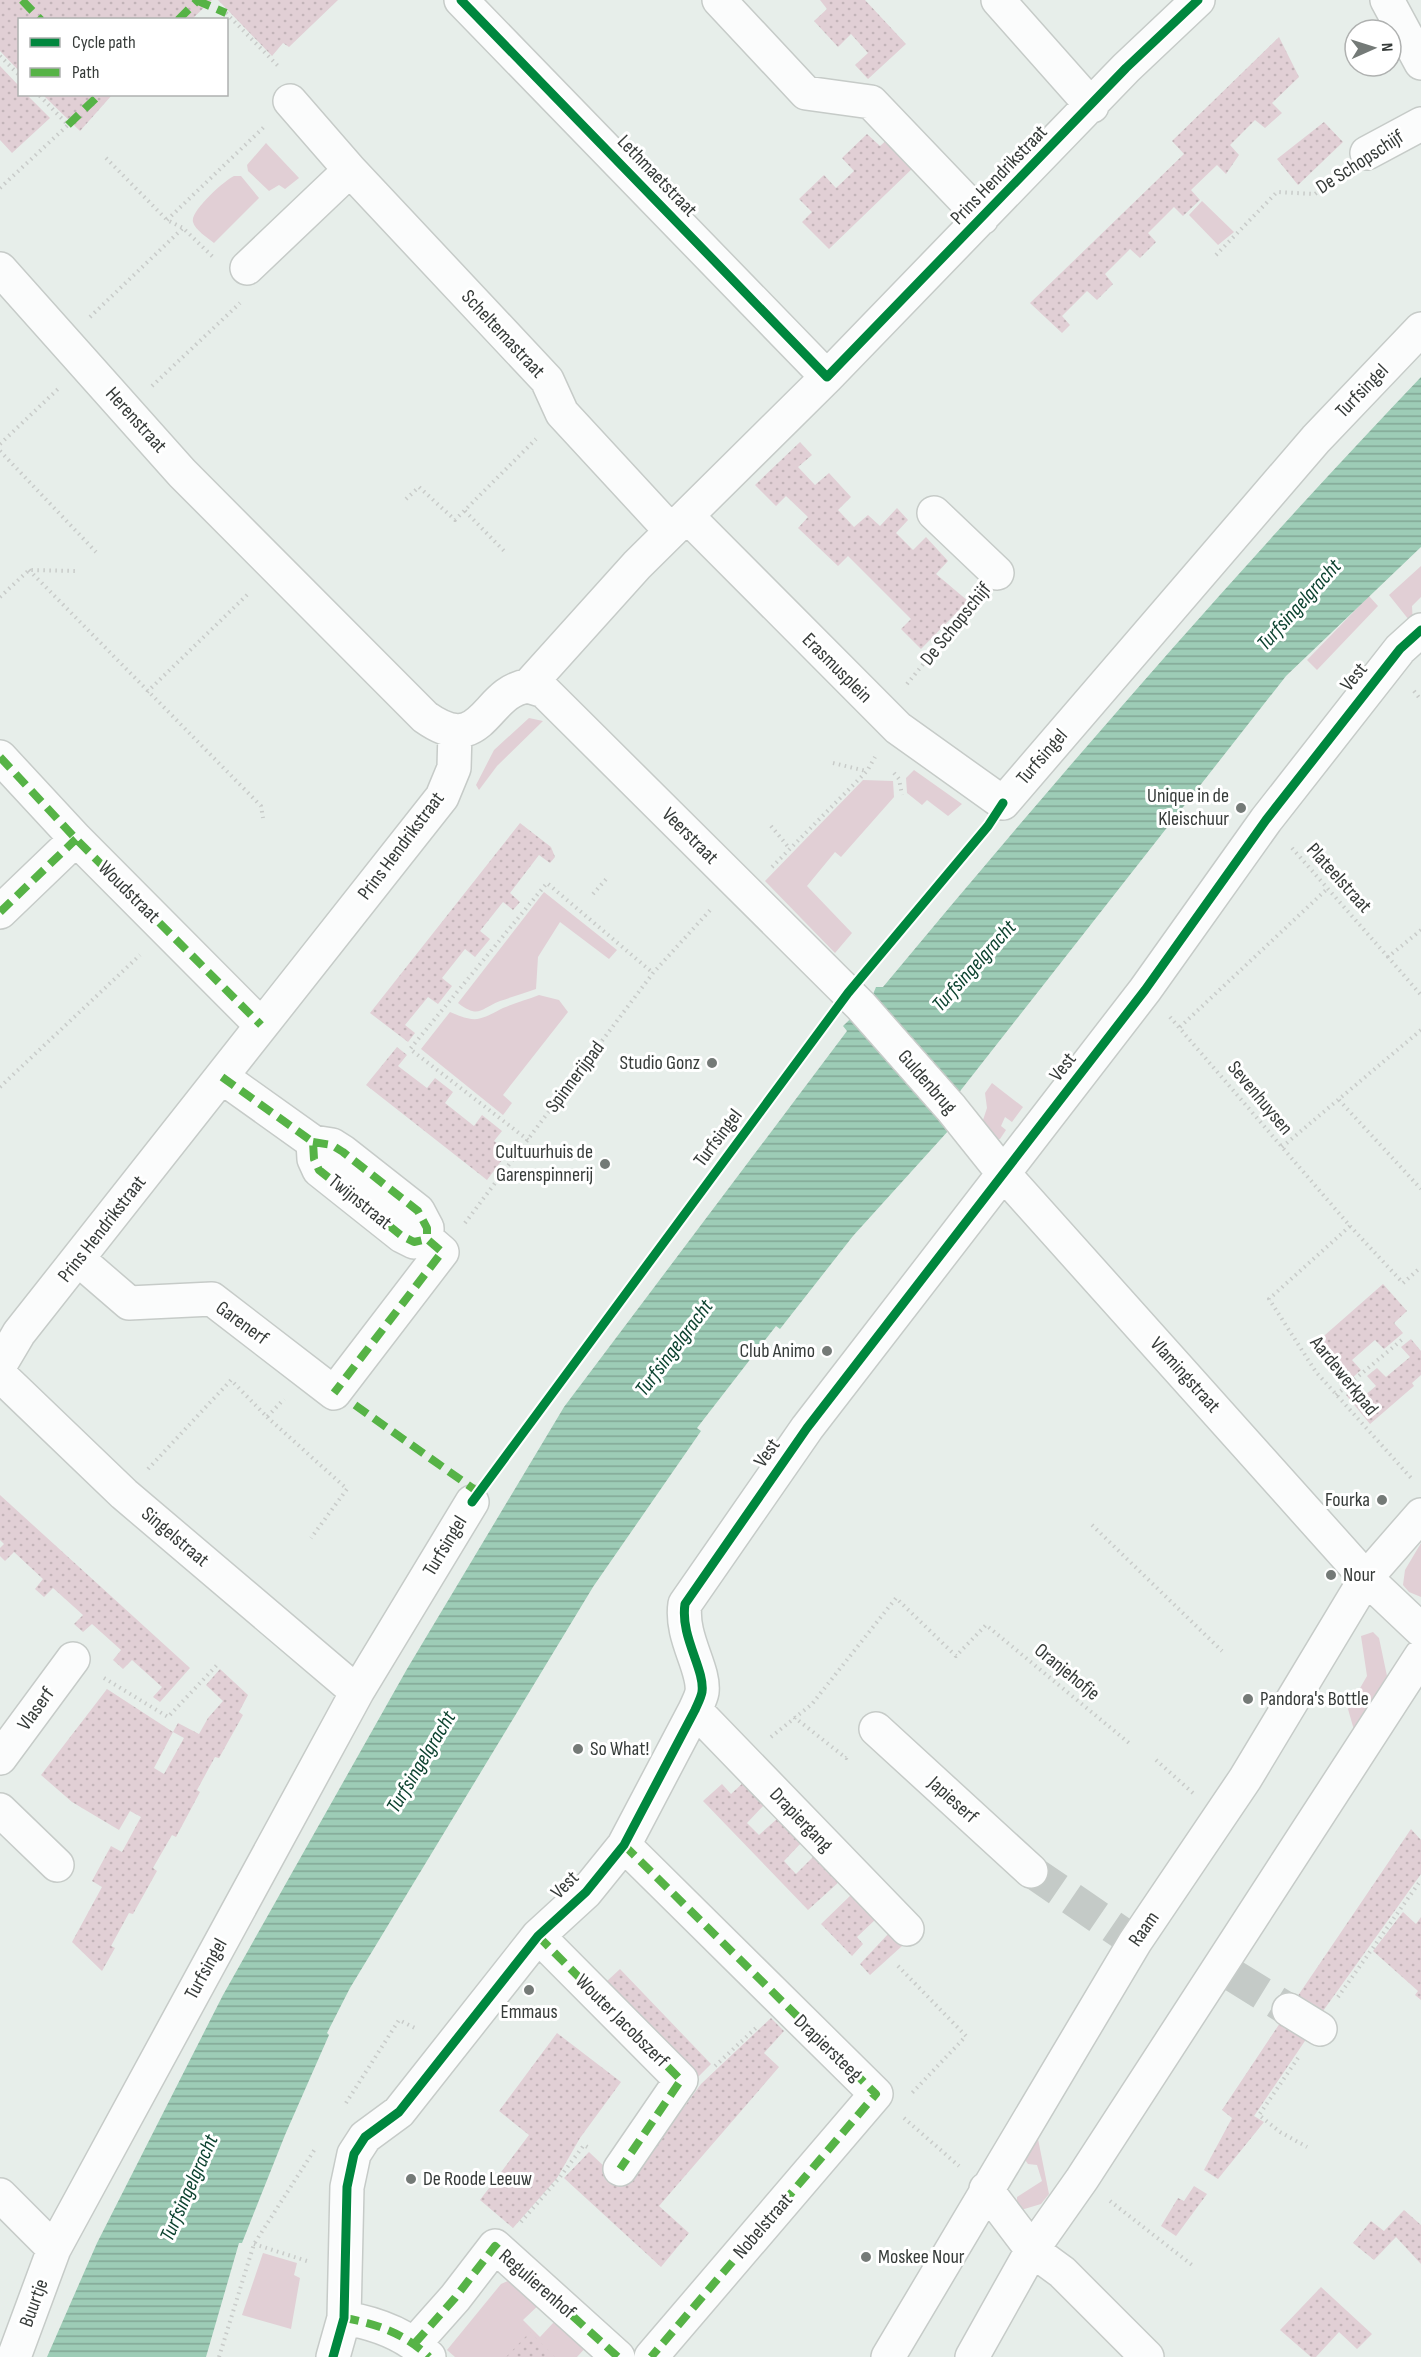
<svg xmlns="http://www.w3.org/2000/svg" width="1421" height="2357" viewBox="0 0 1421 2357" font-family="'Sofia Sans Condensed',sans-serif">
	<style>
		.grass { fill: #e1cfd5 }
		.park { fill: url(#park-dots); fill-rule: evenodd }
		.water { fill: url(#water-rules) }
		.lines { fill: none; stroke-linecap: round; stroke-linejoin: round }
		.minor-tunnel { stroke: #c4cac7; stroke-width: 33; stroke-dasharray: 33 16; stroke-linecap: butt }
		.minor-casing { stroke: #c6cbc8; stroke-width: 36 }
		.path { stroke: #c8cbc9; stroke-width: 4; stroke-dasharray: 1.5 4.5; stroke-linecap: butt }
		.minor { stroke: #fbfcfc; stroke-width: 33 }
		.quiet { stroke: #56b346; stroke-width: 8; stroke-dasharray: 15 8; stroke-linecap: butt }
		.cycleway-casing { stroke: #fff; stroke-width: 13 }
		.cycleway { stroke: #00873e; stroke-width: 9 }
		.poi-dot { fill: #747a77; stroke: #fff; stroke-width: 2 }
		.labels { text-anchor: middle; dominant-baseline: central; stroke-width: 6; stroke-linejoin: round; paint-order: stroke }
		.street-label { font-size: 20px; fill: #363b39; stroke: #fff }
		.poi-label { font-size: 20px; fill: #363b39; stroke: #fff; text-anchor: end }
		.water-label { font-size: 21px; font-style: italic; fill: #0d4330; stroke: #fff }
	</style>
	<defs>
		<pattern id="park-dots" width="8" height="8" patternUnits="userSpaceOnUse" patternTransform="scale(1.5)"><rect width="8" height="8" fill="#e1cfd5"/><path d="M2 2h.1M6 6h.1" fill="none" stroke="#c2b3b8" stroke-width="1.8" stroke-linecap="round"/></pattern>
		<pattern id="water-rules" width="6" height="5" patternUnits="userSpaceOnUse" patternTransform="scale(1.5)"><rect width="6" height="5" fill="#9dccb6"/><path d="M0 2.5h6" fill="none" stroke="#81a795"/></pattern>
	</defs>
	<rect width="100%" height="100%" fill="#e7eeea"/>
	<path class="grass" d="M266,143L299,178L285,189L279,185L269,191L248,171L247,165Z
		M234,176H241L259,198L214,243C208,238 195,230 193,222C190,211 225,180 234,176Z
		M1202,201L1234,232L1218,245L1189,215Z
		M1421,566V597L1412,606L1413,625L1389,595Z
		M1369,596L1378,606L1317,670L1307,660Z
		M529,718L543,721L497,766L479,790L476,785L494,750Z
		M914,770L962,804L948,816L927,800L922,805L907,793L906,778Z
		M863,780L893,781L894,797L841,857L835,852L807,886L852,933L835,953L765,881Z
		M544,892L617,950L609,959L560,922L538,957L536,989C524,993 512,997 500,1001C480,1009 479,1019 458,1003Z
		M539,995L559,1000L568,1012L503,1095L512,1103L503,1115L421,1049L450,1012C476,1023 478,1021 503,1008C514,1003 527,1000 539,995Z
		M992,1083L1023,1107L1012,1122L1005,1117L1001,1126L1006,1130L1000,1139H997L982,1123L987,1108L985,1093Z
		M1421,1543V1597L1409,1592L1403,1585L1405,1570Z
		M1373,1632L1379,1638L1387,1676L1354,1730L1348,1709L1367,1676L1361,1636Z
		M1037,2134L1049,2194L1041,2204L1021,2210L1017,2206V2197L1042,2181L1037,2165L1028,2164L1023,2157Z
		M263,2253L297,2263L294,2275L300,2278L291,2329L242,2315Z
		M510,2280L543,2301L523,2320L540,2337L554,2322L544,2312L588,2345L577,2357H455L447,2350L501,2284Z"/>
	<path class="park" d="M0,0H212L192,19L20,20L19,71L0,51Z
		M218,0H338L289,47L283,43L272,56Z
		M820,0H865L906,44L868,79L855,65L868,53L851,34L838,47L814,21L827,9Z
		M1279,37L1299,77L1272,103L1282,113L1265,128L1255,120L1230,145L1239,155L1226,174L1217,165L1191,190L1200,200L1183,216L1174,207L1148,233L1156,242L1140,258L1130,249L1105,274L1113,284L1097,300L1087,291L1062,316L1070,325L1062,333L1030,303L1184,154L1172,141Z
		M0,66L19,86L20,94L27,95L50,118L12,153L0,140Z
		M43,95H112L80,131Z
		M1324,122L1343,142L1298,185L1277,159Z
		M867,134L880,146L889,138L916,165L829,249L802,222L812,212L799,199L824,175L836,188L854,171L842,158Z
		M800,442L812,455L798,467L815,485L829,473L851,497L838,510L854,527L868,515L880,526L897,508L908,520L896,533L913,550L926,537L948,561L936,574L968,601L921,649L901,629L911,619L848,556L838,566L798,528L808,517L786,496L776,506L755,485Z
		M520,823L551,847L555,857L550,863L539,855L510,893L520,902L513,910L503,902L480,931L490,939L475,957L465,949L442,978L452,986L438,1004L428,997L405,1025L415,1033L408,1042L370,1013Z
		M397,1047L407,1055L398,1066L427,1088L435,1078L453,1092L445,1103L474,1126L482,1115L502,1131L494,1141L508,1152L487,1180L366,1085Z
		M1383,1284L1407,1311L1394,1323L1403,1333L1384,1349L1375,1340L1352,1360L1361,1370L1351,1379L1317,1342Z
		M1411,1339L1421,1351V1375L1412,1383L1414,1386L1370,1424L1346,1395L1356,1387L1364,1396L1376,1386L1367,1376L1377,1368L1386,1377L1410,1357L1401,1347Z
		M0,1495L190,1668L160,1702L153,1697L162,1687L132,1660L123,1669L113,1660L121,1650L92,1624L83,1632L74,1624L83,1615L53,1588L44,1597L35,1589L43,1579L14,1552L5,1561L0,1556V1548L4,1544L0,1540Z
		M220,1669L248,1695L239,1712L243,1715L219,1758L215,1757L197,1790L200,1792L176,1837L172,1835L153,1868L157,1871L133,1914L129,1913L111,1946L115,1948L102,1971L72,1942L102,1887L92,1881L111,1846L122,1852L141,1817L130,1811L119,1830L72,1802L41,1775L107,1689L173,1732L178,1723L199,1734L208,1718L223,1701L206,1685ZM173,1732L184,1738L164,1774L154,1768Z
		M744,1782L765,1804L747,1823L759,1835L778,1818L802,1842L784,1861L796,1874L815,1855L840,1881L808,1910L703,1801L722,1784L731,1794Z
		M1411,1829L1421,1840V1874L1318,2018L1293,2003Z
		M852,1894L876,1919L857,1937L863,1944L852,1956L821,1924Z
		M1403,1912L1416,1924L1421,1917V2000L1415,1995L1418,1991L1373,1951Z
		M889,1933L902,1946L870,1975L860,1964Z
		M620,1969L711,2064L698,2077L605,1983Z
		M1284,2017L1309,2035L1254,2116L1264,2122L1218,2179L1204,2170L1232,2118L1222,2110Z
		M771,2018L784,2031L764,2053L779,2067L659,2206L689,2233L661,2267L564,2178L589,2152L608,2170L629,2182L701,2084Z
		M557,2033L621,2082L580,2138L557,2178L513,2228L480,2200L529,2135L499,2111Z
		M1194,2186L1207,2194L1176,2236L1161,2226L1178,2198L1184,2201Z
		M1404,2210L1421,2225V2264L1396,2237L1374,2260L1353,2243L1371,2221L1384,2231Z
		M1321,2287L1372,2334L1357,2349L1339,2332L1316,2357H1311L1280,2330Z
		M530,2332L555,2357H506Z"/>
	<path class="water" d="M1421,377V547L1286,676L957,1095L949,1130L853,1236L780,1329L776,1326L697,1428L701,1431L593,1587L350,1988L327,2033L329,2035L285,2135L242,2243H239L206,2357H47L97,2243L223,1995L407,1669L564,1407L847,1031L843,1026L871,999L876,987H883C1056,779 1234,573 1421,377Z"/>
	<g class="lines">
		<path class="minor-tunnel" d="M1031,1871L1126,1936
			M1234,1976L1289,2010"/>
		<g class="minor-casing">
			<path id="minor" d="M461,0L827,377
				M719,0L806,93L871,102L982,218
				M998,0L1092,106
				M1387,0L1421,63
				M290,101L350,170
				M1367,153L1421,124
				M247,268L350,170L547,380L562,413L671,531
				M0,269L182,473L425,717C484,759 484,691 528,686L637,565L827,377L1126,68L1198,0
				M934,513L997,573
				M687,516L898,728L1003,803L1316,439L1421,329
				M528,686L544,691L861,1006L951,1108L1003,1173L1366,1578L1421,1630
				M0,757L76,839L261,1025
				M0,912L76,839
				M313,1142L332,1145L343,1152L418,1211L427,1228V1239
				M78,1259L129,1303L212,1299L334,1393L442,1252L427,1239L414,1242L402,1236L319,1170L314,1159L313,1142L222,1077
				M0,1365L19,1333L442,797L454,768L455,732
				M0,1375L124,1494L357,1692
				M695,1710L907,1929
				M876,1729L1031,1871
				M0,1758L73,1659
				M0,1810L57,1865
				M624,1845L876,2094L651,2357
				M538,1936L681,2080L620,2169
				M1289,2010L1320,2029
				M986,2189L1032,2250L1062,2272L1147,2357
				M0,2195L54,2249
				M344,2318C375,2323 406,2334 429,2357
				M415,2343L455,2298L495,2246L618,2357
				M14,2357L54,2249L357,1692L472,1502
				M333,2357L344,2318L347,2187L354,2154L365,2137L399,2112L538,1936L586,1892L624,1845L695,1710C697,1705 701,1698 702,1692C705,1669 680,1637 685,1604L807,1428L1145,990L1266,820L1400,649L1421,630
				M888,2357L1135,1942L1245,1779L1366,1578L1421,1515
				M972,2357L1032,2250L1082,2179L1421,1656"/>
		</g>
		<path class="path" d="M226,13L278,66
			M0,56L20,76
			M106,158L167,220L183,228L213,257
			M0,188L68,125L38,94
			M167,220L265,126
			M1216,255L1277,192L1315,194L1338,176
			M90,317L183,228
			M152,386L240,303
			M0,444L58,389
			M0,451L96,552
			M406,499L419,487L455,520L536,439
			M465,511L505,552
			M29,570L261,806L263,818
			M0,597L29,570L75,571
			M907,684L974,602
			M1414,691L1421,700
			M147,692L249,593
			M833,763L866,771
			M894,773L899,779L902,795
			M771,826L790,849
			M1292,848L1388,957
			M772,867L867,771L875,757
			M593,894L608,877
			M1421,930L1388,957L1421,995
			M1170,1017L1350,1226L1269,1299L1316,1372L1412,1479
			M1180,1027L1328,888
			M0,1087L140,955
			M1339,1100L1421,1189
			M528,1140L410,1049L547,883L653,973
			M1282,1147L1421,1030
			M465,1223L653,973L712,908
			M1350,1226L1403,1283L1421,1267
			M1336,1395L1404,1338
			M267,1417L347,1489L311,1538
			M148,1469L231,1380L267,1417L284,1399
			M1092,1525L1222,1651
			M104,1678L168,1717L217,1665
			M794,1717L846,1758L849,1755
			M771,1737L812,1704L896,1598L956,1656L986,1625L1129,1743
			M1156,1760L1193,1793
			M898,1966L966,2036L912,2093
			M1338,1997L1421,1880
			M1298,2058L1259,2115L1280,2132L1307,2147
			M715,2066L758,2026
			M346,2103L399,2020L417,2029
			M904,2118L959,2166
			M1110,2201L1192,2265
			M521,2222L560,2177L584,2145L589,2148
			M254,2244L310,2262
			M219,2357L254,2244L315,2149"/>
		<use href="#minor" class="minor"/>
		<path class="quiet" d="M22,0L41,20
			M196,0L226,13
			M178,20L197,1
			M68,125L100,94
			M0,757L76,839L261,1025
			M0,912L76,839
			M222,1077L313,1142L314,1159L319,1170L402,1236L414,1242L427,1239L442,1252L334,1393
			M313,1142L332,1145L343,1152L418,1211L427,1228V1239
			M355,1405L478,1492
			M624,1845L876,2094L651,2357
			M538,1936L681,2080L620,2169
			M344,2318C375,2323 406,2334 429,2357
			M415,2343L455,2298L495,2246L618,2357"/>
		<g class="cycleway-casing">
			<path id="cycleway" d="M461,0L827,377L1126,68L1198,0
				M472,1502L848,993L988,826L1003,803
				M333,2357L344,2318L347,2187L354,2154L365,2137L399,2112L538,1936L586,1892L624,1845L695,1710C697,1705 701,1698 702,1692C705,1669 680,1637 685,1604L807,1428L1145,990L1266,820L1400,649L1421,630"/>
		</g>
		<use href="#cycleway" class="cycleway"/>
	</g>
	<g class="poi-dot">
		<circle cx="1241" cy="808" r="6"/>
		<circle cx="712" cy="1063" r="6"/>
		<circle cx="605" cy="1164" r="6"/>
		<circle cx="827" cy="1351" r="6"/>
		<circle cx="1382" cy="1500" r="6"/>
		<circle cx="1331" cy="1575" r="6"/>
		<circle cx="1248" cy="1699" r="6"/>
		<circle cx="578" cy="1749" r="6"/>
		<circle cx="529" cy="1990" r="6"/>
		<circle cx="411" cy="2179" r="6"/>
		<circle cx="866" cy="2257" r="6"/>
	</g>
	<g class="labels">
		<g class="street-label">
			<text transform="translate(1360 162) rotate(-33)">De Schopschijf</text>
			<text transform="translate(999 175) rotate(-46)">Prins Hendrikstraat</text>
			<text transform="translate(657 176) rotate(46)">Lethmaetstraat</text>
			<text transform="translate(503 334) rotate(47)">Scheltemastraat</text>
			<text transform="translate(1362 391) rotate(-46)">Turfsingel</text>
			<text transform="translate(136 420) rotate(48)">Herenstraat</text>
			<text transform="translate(956 624) rotate(-51)">De Schopschijf</text>
			<text transform="translate(837 668) rotate(45)">Erasmusplein</text>
			<text transform="translate(1354 677) rotate(-51)">Vest</text>
			<text transform="translate(1042 757) rotate(-49)">Turfsingel</text>
			<text transform="translate(690 836) rotate(45)">Veerstraat</text>
			<text transform="translate(401 846) rotate(-53)">Prins Hendrikstraat</text>
			<text transform="translate(1339 878) rotate(48)">Plateelstraat</text>
			<text transform="translate(129 892) rotate(45)">Woudstraat</text>
			<text transform="translate(1063 1067) rotate(-52)">Vest</text>
			<text transform="translate(575 1077) rotate(-53)">Spinnerijpad</text>
			<text transform="translate(927 1082) rotate(49)">Guldenbrug</text>
			<text transform="translate(1260 1098) rotate(50)">Sevenhuysen</text>
			<text transform="translate(718 1138) rotate(-53)">Turfsingel</text>
			<text transform="translate(360 1202) rotate(39)">Twijnstraat</text>
			<text transform="translate(102 1229) rotate(-52)">Prins Hendrikstraat</text>
			<text transform="translate(242 1323) rotate(36)">Garenerf</text>
			<text transform="translate(1185 1375) rotate(48)">Vlamingstraat</text>
			<text transform="translate(1344 1376) rotate(51)">Aardewerkpad</text>
			<text transform="translate(767 1453) rotate(-55)">Vest</text>
			<text transform="translate(175 1537) rotate(40)">Singelstraat</text>
			<text transform="translate(445 1546) rotate(-59)">Turfsingel</text>
			<text transform="translate(1067 1672) rotate(39)">Oranjehofje</text>
			<text transform="translate(36 1709) rotate(-54)">Vlaserf</text>
			<text transform="translate(953 1800) rotate(42)">Japieserf</text>
			<text transform="translate(801 1820) rotate(46)">Drapiergang</text>
			<text transform="translate(565 1885) rotate(-45)">Vest</text>
			<text transform="translate(1144 1929) rotate(-55)">Raam</text>
			<text transform="translate(206 1969) rotate(-61)">Turfsingel</text>
			<text transform="translate(622 2021) rotate(45)">Wouter Jacobszerf</text>
			<text transform="translate(828 2048) rotate(44)">Drapiersteeg</text>
			<text transform="translate(763 2226) rotate(-49)">Nobelstraat</text>
			<text transform="translate(537 2284) rotate(41)">Regulierenhof</text>
			<text transform="translate(34 2303) rotate(-70)">Buurtje</text>
		</g>
		<g class="poi-label">
			<text x="1229" y="796">Unique in de<tspan x="1229" dy="23">Kleischuur</tspan></text>
			<text x="700" y="1063">Studio Gonz</text>
			<text x="593" y="1152">Cultuurhuis de<tspan x="593" dy="23">Garenspinnerij</tspan></text>
			<text x="815" y="1351">Club Animo</text>
			<text x="1370" y="1500">Fourka</text>
			<text x="1343" y="1575" text-anchor="start">Nour</text>
			<text x="1260" y="1699" text-anchor="start">Pandora's Bottle</text>
			<text x="590" y="1749" text-anchor="start">So What!</text>
			<text x="529" y="2012" text-anchor="middle">Emmaus</text>
			<text x="423" y="2179" text-anchor="start">De Roode Leeuw</text>
			<text x="878" y="2257" text-anchor="start">Moskee Nour</text>
		</g>
		<g class="water-label">
			<text transform="translate(1299 605) rotate(-48)">Turfsingelgracht</text>
			<text transform="translate(974 966) rotate(-48)">Turfsingelgracht</text>
			<text transform="translate(674 1348) rotate(-53)">Turfsingelgracht</text>
			<text transform="translate(421 1762) rotate(-59)">Turfsingelgracht</text>
			<text transform="translate(189 2188) rotate(-66)">Turfsingelgracht</text>
		</g>
	</g>
	<rect x="18" y="18" width="210" height="78" fill="#ffffff" stroke="#afb1b0" stroke-width="1.5"/>
	<rect x="30" y="38" width="30" height="9" fill="#00873e" stroke="#afb1b0" stroke-width="1.5"/>
	<text x="72" y="48" font-size="18" fill="#363b39">Cycle path</text>
	<rect x="30" y="68" width="30" height="9" fill="#56b346" stroke="#afb1b0" stroke-width="1.5"/>
	<text x="72" y="78" font-size="18" fill="#363b39">Path</text>
	<g transform="translate(1373 48) rotate(87)"><circle r="28" fill="#ffffff" stroke="#afb1b0" stroke-width="1.5"/>
	<path d="M0-4.5L10 22L0 15L-10 22Z" fill="#747a77"/>
	<text y="-9" font-size="16" font-weight="bold" text-anchor="middle" fill="#363b39">N</text>
	</g>
</svg>
